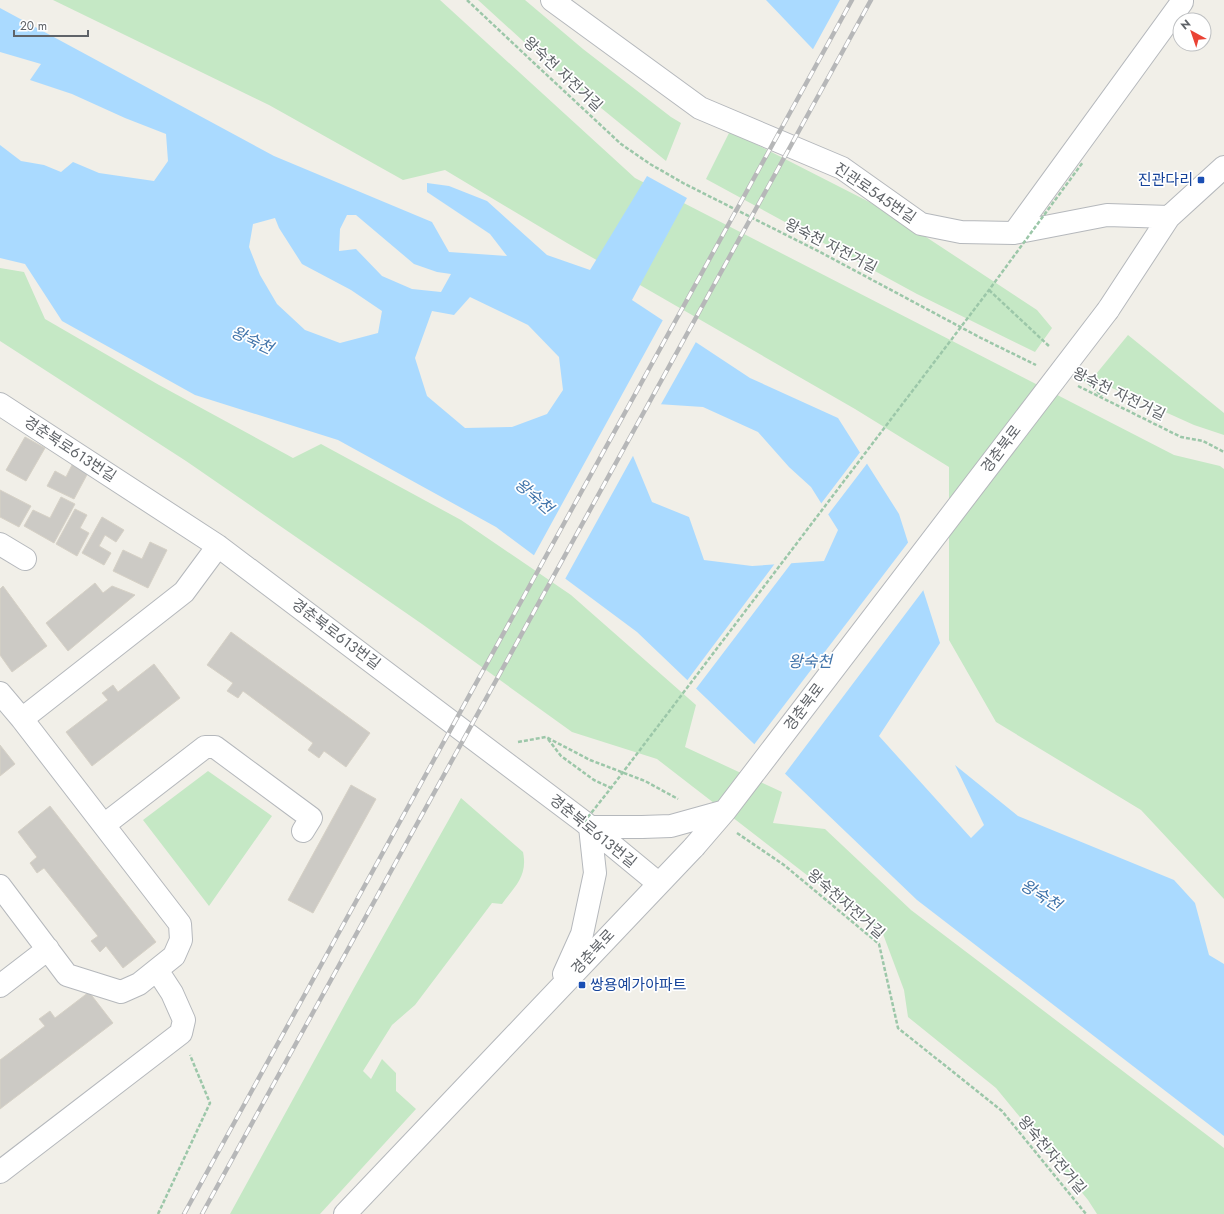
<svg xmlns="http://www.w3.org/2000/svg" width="1224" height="1214" viewBox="0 0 1224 1214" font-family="Jost,'Noto Sans KR',sans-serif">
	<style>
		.green { fill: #c5e8c5 }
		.water { fill: #aadaff; fill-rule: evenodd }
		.pier { fill: #f1efe8 }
		.building { fill: #cccac5; stroke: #d6d1c6 }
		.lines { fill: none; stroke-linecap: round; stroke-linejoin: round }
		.minor-casing { stroke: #b5b8bc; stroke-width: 24 }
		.path { stroke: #9cc7a9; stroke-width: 2.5; stroke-dasharray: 4 2; stroke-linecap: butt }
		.minor { stroke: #fff; stroke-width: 22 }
		.rail-casing { stroke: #b6b7b8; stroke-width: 4.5 }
		.rail { stroke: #fff; stroke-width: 3; stroke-dasharray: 9; stroke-linecap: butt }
		.minor-bridge-casing { stroke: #b5b8bc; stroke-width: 24; stroke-linecap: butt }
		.path-bridge { stroke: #9cc7a9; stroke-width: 2.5; stroke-dasharray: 4 2; stroke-linecap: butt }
		.minor-bridge { stroke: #fff; stroke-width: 22 }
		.transit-dot { fill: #1a4fb4; stroke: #fff; stroke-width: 1.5 }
		.labels { text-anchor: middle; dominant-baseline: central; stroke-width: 3.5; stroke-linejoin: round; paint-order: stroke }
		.street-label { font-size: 15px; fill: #5f6368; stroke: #fff }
		.transit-label { font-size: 15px; fill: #164399; stroke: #fff; text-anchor: end }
		.water-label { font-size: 16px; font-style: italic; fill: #4174aa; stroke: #fff }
	</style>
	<rect width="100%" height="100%" fill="#f1efe8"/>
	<path class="green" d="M53,0H440L635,178L1174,455L1220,466L1224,469V899L1141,810L996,722L949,640V467L855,409L567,243L445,170L403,180L269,105Z
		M478,0H525L583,49L671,117L681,123L666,161L557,72Z
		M730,131L885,210L1037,310L1052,328L1035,352L917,294L706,179Z
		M0,268L24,272L45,319L159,385L293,458L321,444L461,520L571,595L696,705L685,747L782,792L773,823L825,829L911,910L1224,1148V1214H1097L1088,1200L996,1088L908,1017L904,990L883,934L657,759L572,732L422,624L186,461L0,341Z
		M1128,335L1224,413V435L1194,425L1092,379Z
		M208,771L272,816L209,906L143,820Z
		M461,798L523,852C528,876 515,886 502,904L492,903L415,1005L392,1025L363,1071L371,1079L382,1059L396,1073V1091L416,1109L320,1214H230L354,988Z"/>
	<path class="water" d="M766,0H863L828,65Z
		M0,8L274,156L432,222L449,252L507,256L490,234L427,192V183L449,186L487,201L547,255L590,270L647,176L687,198L632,300L750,378L838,418L899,514L940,643L879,736L971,838L984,825L955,765L1018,816L1174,880L1195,903L1209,955L1224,964V1136L917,900L637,632L496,527L338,440L195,395L62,321L25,264L0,258V145L21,161L44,165L61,172L73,162L99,173L154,181L168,161L166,134L125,118L72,94L30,80L41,64L0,52ZM347,215H356L414,264L437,272L451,274L441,292L412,289L382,276L356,249L339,251L340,229ZM275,218L279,228L302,264L351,290L382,311L378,333L340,343L305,330L277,304L260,275L249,247L253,224ZM470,297L528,325L559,357L563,390L547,414L512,427L465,428L427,396L415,358L432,311L454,315ZM642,403L703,407L758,432L789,467L811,487L838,530L824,561L752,566L704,560L689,517L652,502L624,434Z"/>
	<path class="pier" d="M840,0H866L871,19L828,67L812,51Z
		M664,318L697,340L660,406L643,405L626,434L634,454L564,581L533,557Z
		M861,451L869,461L827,516L820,505Z
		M910,540L925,588L784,775L753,746Z
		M793,561L695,690L686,682L776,562Z"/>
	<path class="building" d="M25,437L45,448L26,481L6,470Z
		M73,463L89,471L74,499L47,486L55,471L66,477Z
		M0,490L31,506L19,527L0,517Z
		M61,497L75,504L54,543L24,526L33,510L50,518Z
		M75,509L87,515L80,528L89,533L77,556L56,544Z
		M102,517L124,530L116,542L105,535L99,546L111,553L104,565L82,553Z
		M150,542L167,550L148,588L113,571L123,550L142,559Z
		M95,583L103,593L112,586L135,595L68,651L46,623Z
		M3,586L47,646L12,672L0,655V589Z
		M231,632L370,733L346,767L324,751L319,758L308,750L313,743L243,691L238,698L227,691L233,683L207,665Z
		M154,664L180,698L92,766L66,732L108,700L102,693L113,685L118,692Z
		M0,745L15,764L0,776Z
		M351,785L376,799L313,913L288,900Z
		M50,806L156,942L123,968L106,946L100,952L91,941L98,936L44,868L37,873L30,863L37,857L18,832Z
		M89,992L113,1023L0,1109V1060L45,1026L39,1019L50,1011L55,1018Z"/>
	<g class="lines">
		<g class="minor-casing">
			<path id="minor" d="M552,0L700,108L842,168L921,224L961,232L1014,233L1107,215L1169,217
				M1014,233L1182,2V0
				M1108,310L1169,217L1224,167
				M0,404L218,546L584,822L658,883
				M0,544L25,559
				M0,693L22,719
				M104,825L205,747H215L311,818L303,831
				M0,886L67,975L121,992L139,984L174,956L181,940L180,924L22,719L184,592L218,546
				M564,974L582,934L595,873L590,827H642
				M0,986L48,949
				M0,1172L181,1033L184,1020L172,993L157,970
				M345,1214L694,847"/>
		</g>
		<path class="path" d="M467,0L534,63L621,144L650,164L683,183L820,252L981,338L1036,365
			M989,290L1050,347
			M1084,379L1102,396
			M1078,386L1181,437L1203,441L1224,452
			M548,739L561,756L594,780L611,788
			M518,742L546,737L590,760L645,781L678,799
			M737,833L784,865L879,944L898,1028L1002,1111L1086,1214
			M158,1214L210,1103L190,1055"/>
		<use href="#minor" class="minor"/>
		<g class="rail-casing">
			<path id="rail" d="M184,1214L852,0
				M202,1214L871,0"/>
		</g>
		<use href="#rail" class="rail"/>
		<g class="minor-bridge-casing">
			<path id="minor-bridge" d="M642,827L671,826L725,811
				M694,847L725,811L1108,310"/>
		</g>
		<path class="path-bridge" d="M584,822L611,788L989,290L1083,162"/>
		<use href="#minor-bridge" class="minor-bridge"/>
	</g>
	<g class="transit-dot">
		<rect x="1197" y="176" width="8" height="8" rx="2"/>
		<rect x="578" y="981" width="8" height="8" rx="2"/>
	</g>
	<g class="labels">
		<g class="street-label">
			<text transform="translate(563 74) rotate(43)">왕숙천 자전거길</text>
			<text transform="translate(875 193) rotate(34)">진관로545번길</text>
			<text transform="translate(831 246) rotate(27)">왕숙천 자전거길</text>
			<text transform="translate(1119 394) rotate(26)">왕숙천 자전거길</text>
			<text transform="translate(70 449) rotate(33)">경춘북로613번길</text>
			<text transform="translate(1001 449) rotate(-53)">경춘북로</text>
			<text transform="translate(336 634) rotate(37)">경춘북로613번길</text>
			<text transform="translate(804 707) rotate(-53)">경춘북로</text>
			<text transform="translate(593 831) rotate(39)">경춘북로613번길</text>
			<text transform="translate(846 904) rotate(41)">왕숙천자전거길</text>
			<text transform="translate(593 952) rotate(-47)">경춘북로</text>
			<text transform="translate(1052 1155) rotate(50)">왕숙천자전거길</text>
		</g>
		<g class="transit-label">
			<text x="1193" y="180">진관다리</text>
			<text x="590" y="985" text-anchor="start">쌍용예가아파트</text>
		</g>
		<g class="water-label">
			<text transform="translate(252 340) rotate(25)">왕숙천</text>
			<text transform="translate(534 496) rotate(41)">왕숙천</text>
			<text x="810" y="661">왕숙천</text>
			<text transform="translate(1041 895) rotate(32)">왕숙천</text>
		</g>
	</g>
	<g transform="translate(1192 32) rotate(320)"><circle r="19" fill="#ffffff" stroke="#bfc1c3"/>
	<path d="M0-3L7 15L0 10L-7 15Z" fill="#ea4335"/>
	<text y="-6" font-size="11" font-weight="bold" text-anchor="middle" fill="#5f6368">N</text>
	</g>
	<path d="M14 30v6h74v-6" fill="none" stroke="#5f6368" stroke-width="2"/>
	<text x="20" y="30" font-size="12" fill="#5f6368" stroke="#ffffff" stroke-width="3" paint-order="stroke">20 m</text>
</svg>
